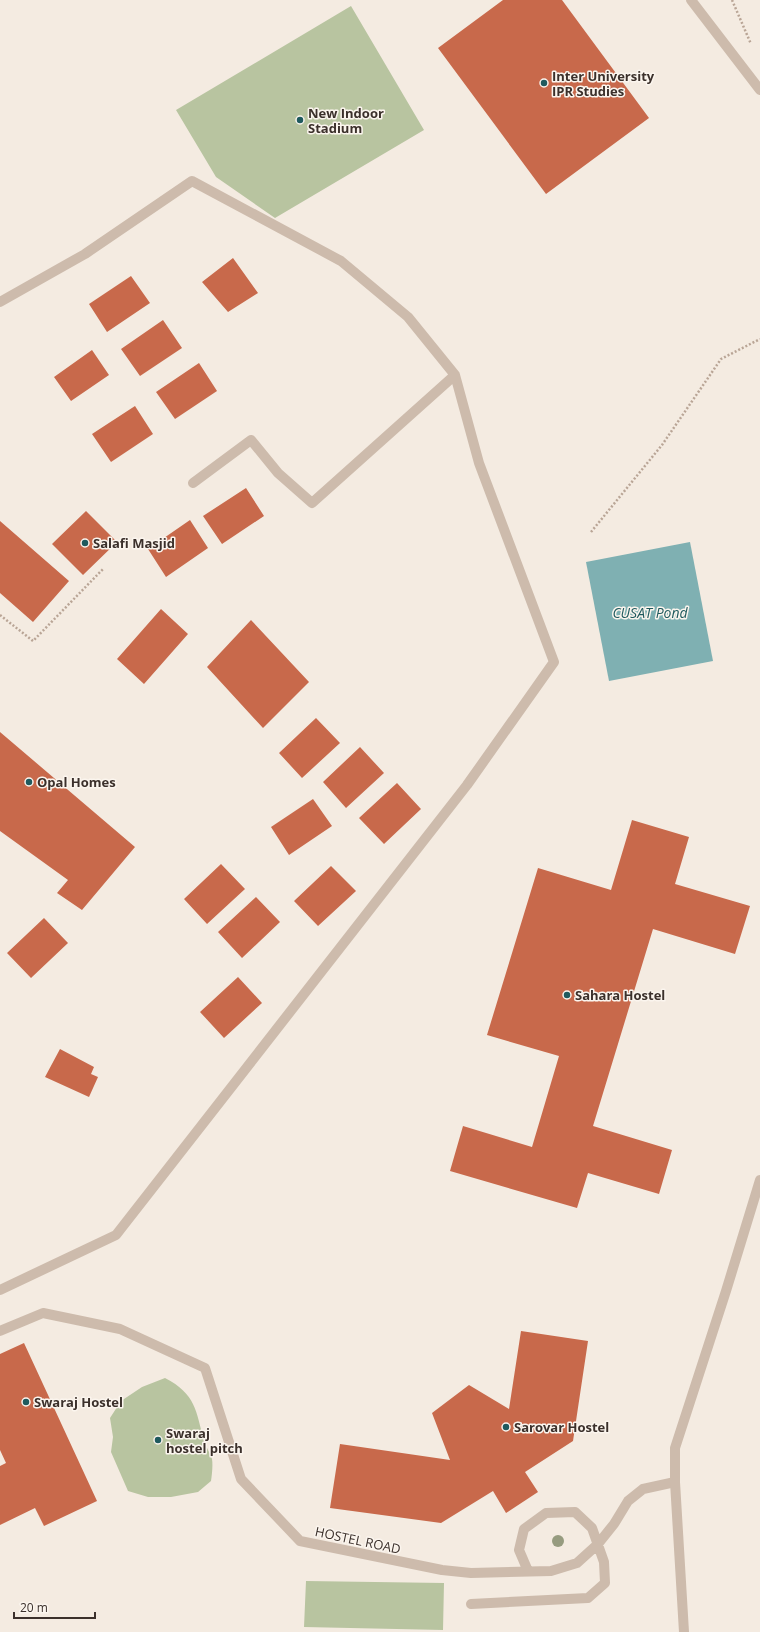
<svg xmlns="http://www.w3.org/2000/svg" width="760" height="1632" viewBox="0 0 760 1632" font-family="'Open Sans',sans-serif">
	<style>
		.grass { fill: #b8c4a0 }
		.water { fill: #7fb0b2 }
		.building { fill: #c8694b }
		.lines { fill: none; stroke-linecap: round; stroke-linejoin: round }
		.path { stroke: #b9a596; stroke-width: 2.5; stroke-dasharray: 2 2; stroke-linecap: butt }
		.minor { stroke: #cdbbac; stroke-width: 10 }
		.tertiary { stroke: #cdbbac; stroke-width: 10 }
		.tree { fill: #969b7f }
		.poi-dot { fill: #1f5a5e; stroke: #fbf5ee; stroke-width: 1.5 }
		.labels { text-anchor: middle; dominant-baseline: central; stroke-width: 3; stroke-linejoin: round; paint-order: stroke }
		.poi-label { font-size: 13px; font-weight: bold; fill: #3b302b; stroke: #fbf5ee; text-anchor: start }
		.street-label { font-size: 13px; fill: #3b302b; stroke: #fbf5ee }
		.water-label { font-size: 14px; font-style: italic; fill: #1f5a5e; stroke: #fbf5ee }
	</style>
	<rect width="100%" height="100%" fill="#f4ebe1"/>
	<path class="grass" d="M351,6L424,130L275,218L216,177L176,110Z
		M165,1378C196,1394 196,1411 204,1441C206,1447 210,1453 212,1459C213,1465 212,1474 211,1481L198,1492L171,1497H148L128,1491L111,1452L113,1437L110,1418L121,1401L142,1387Z
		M306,1581L444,1583L443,1630L304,1627Z"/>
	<path class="water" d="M690,542L713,661L609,681L586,562Z"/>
	<path class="building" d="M503,0H562L649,118L546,194L438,48Z
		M233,258L258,293L228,312L202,282Z
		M131,276L150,303L107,332L89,304Z
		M163,320L182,348L140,376L121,349Z
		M92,350L109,375L71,401L54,377Z
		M199,363L217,391L175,419L156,392Z
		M135,406L153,434L111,462L92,434Z
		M246,488L264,516L222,544L203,516Z
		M86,511L117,542L83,575L52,544Z
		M190,520L208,548L166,577L148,549Z
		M0,521L69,581L33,622L0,593Z
		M161,609L188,634L144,684L117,659Z
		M251,620L309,682L263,728L207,667Z
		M316,718L340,743L302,778L279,753Z
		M0,732L135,847L82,910L57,893L68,880L0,831Z
		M360,747L384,773L346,808L323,782Z
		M397,783L421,809L384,844L359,818Z
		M313,799L332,826L289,855L271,827Z
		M632,820L689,837L675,884L750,906L735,954L653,929L593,1126L672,1150L659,1194L588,1173L577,1208L450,1171L463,1126L532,1147L559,1056L487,1035L538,868L611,890Z
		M221,864L245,889L207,924L184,899Z
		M331,866L356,891L318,926L294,901Z
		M256,897L280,922L242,958L218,932Z
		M44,918L68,943L31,978L7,953Z
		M238,977L262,1003L224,1038L200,1012Z
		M60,1049L94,1067L91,1074L98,1077L89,1097L45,1077Z
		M521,1331L588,1341L573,1441L525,1472L538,1492L506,1513L493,1491L441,1523L330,1508L340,1444L450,1460L432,1413L469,1385L509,1409Z
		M24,1343L97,1501L44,1526L35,1508L0,1525V1466L6,1463L0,1450V1354Z"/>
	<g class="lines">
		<path class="path" d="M732,0L751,44
			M591,532L662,445L721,359L760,339
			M0,615L33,641L104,568"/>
		<path class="minor" d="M0,302L85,254L192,181L341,261L408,317L455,375L479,463L554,662L467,785L116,1235L0,1290
			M193,483L251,440L278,473L312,503L455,375
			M0,1331L43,1313L120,1329L205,1368L241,1479L300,1541L442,1570L471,1573L551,1571L577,1563L598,1544L614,1524L628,1501L643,1489L675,1482
			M471,1604L588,1598L605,1583L604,1562L592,1528L575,1512L546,1513L524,1529L519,1550L528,1571"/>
		<path class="tertiary" d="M691,0L760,90
			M684,1632L675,1482V1448L726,1291L760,1180"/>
	</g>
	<circle class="tree" cx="558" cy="1541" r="6"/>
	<g class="poi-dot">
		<circle cx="544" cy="83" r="4"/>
		<circle cx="300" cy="120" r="4"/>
		<circle cx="85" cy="543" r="4"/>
		<circle cx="29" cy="782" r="4"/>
		<circle cx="567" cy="995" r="4"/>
		<circle cx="26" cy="1402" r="4"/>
		<circle cx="506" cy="1427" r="4"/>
		<circle cx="158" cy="1440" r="4"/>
	</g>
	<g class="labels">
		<g class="poi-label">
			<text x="552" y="76">Inter University<tspan x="552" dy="15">IPR Studies</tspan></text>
			<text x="308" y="113">New Indoor<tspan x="308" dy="15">Stadium</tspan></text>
			<text x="93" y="543">Salafi Masjid</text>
			<text x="37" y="782">Opal Homes</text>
			<text x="575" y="995">Sahara Hostel</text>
			<text x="34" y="1402">Swaraj Hostel</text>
			<text x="514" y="1427">Sarovar Hostel</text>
			<text x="166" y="1433">Swaraj<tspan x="166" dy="15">hostel pitch</tspan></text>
		</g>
		<g class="street-label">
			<text transform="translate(358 1540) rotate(12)">HOSTEL ROAD</text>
		</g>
		<g class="water-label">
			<text x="650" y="612">CUSAT Pond</text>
		</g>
	</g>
	<path d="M14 1612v6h81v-6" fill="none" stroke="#3b302b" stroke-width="2"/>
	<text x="20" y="1612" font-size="12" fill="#3b302b" stroke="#fbf5ee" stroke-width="3" paint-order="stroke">20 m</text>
</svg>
